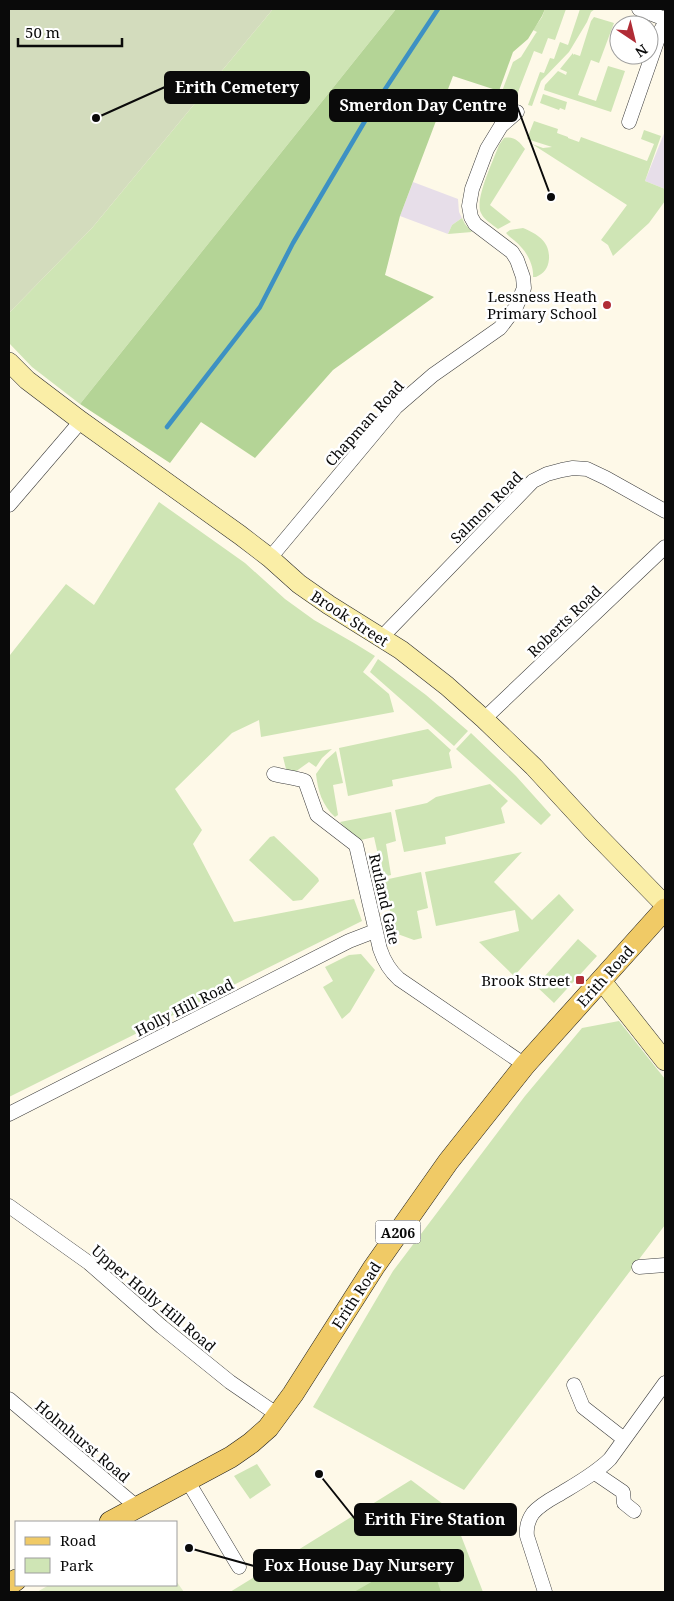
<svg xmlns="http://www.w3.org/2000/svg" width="674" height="1601" viewBox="0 0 674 1601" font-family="'Noto Serif',serif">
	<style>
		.industrial { fill: #e7dee9 }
		.green { fill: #cfe5b5 }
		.forest { fill: #b4d496 }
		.cemetery { fill: #d3dcbd }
		.pitch { fill: #e0edc6 }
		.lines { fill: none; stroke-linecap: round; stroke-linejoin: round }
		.stream { stroke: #3d91c3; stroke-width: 4.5 }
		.street-casing { stroke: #3d3d3d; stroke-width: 15 }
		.secondary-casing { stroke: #2c2c2c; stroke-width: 20 }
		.primary-casing { stroke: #1b1b1b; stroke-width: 22 }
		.street { stroke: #fff; stroke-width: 14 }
		.secondary { stroke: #faeea7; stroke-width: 19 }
		.primary { stroke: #f0ca66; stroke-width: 21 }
		.poi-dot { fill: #b02c36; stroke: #fff; stroke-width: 2 }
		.labels { text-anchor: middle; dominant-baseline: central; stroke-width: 5; stroke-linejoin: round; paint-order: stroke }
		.shield { fill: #fff; stroke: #545454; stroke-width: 1 }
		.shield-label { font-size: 14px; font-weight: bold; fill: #0a0a0a }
		.poi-label { font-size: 15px; fill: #0a0a0a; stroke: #fff; text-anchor: end }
		.street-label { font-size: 15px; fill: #0a0a0a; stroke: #fff }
		.leader { fill: none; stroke: #0a0a0a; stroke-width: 2 }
		.callout-dot { fill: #0a0a0a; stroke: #fff; stroke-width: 2 }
		.callout { fill: #0a0a0a; stroke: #0a0a0a; stroke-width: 2 }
		.callout-label { font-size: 16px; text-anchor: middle; font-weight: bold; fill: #fff }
	</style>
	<rect width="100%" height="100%" fill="#fef9e8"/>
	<path class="industrial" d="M665,131V189L645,181Z
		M413,182L458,199L459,212L462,218L452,225L448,234L400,216Z"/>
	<path class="green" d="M273,9H396L80,404L32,367L9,343V313L92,228Z
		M545,9H566L555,40L548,38L542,54L534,51L515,100L501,94L513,62L521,57L536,33L537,32L533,30L542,17Z
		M580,9H595L591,12L587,22L569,52L541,81L532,106L528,105L540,72L544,73L550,58L554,59L560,42L568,45Z
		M594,17L614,23L599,63L591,60L578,95L596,101L608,66L625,71L611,112L544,90L545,85L558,71L566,75L567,72L560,69L573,53V55L574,54L580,56L591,21Z
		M543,94L567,102L565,110L560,108L559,110L540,103Z
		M534,121L558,129L557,133L568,137V138L579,142L581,137L647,161L654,144L641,139L644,130L661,136L645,181L665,189V201L649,223L613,256L608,245L601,240L627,205L532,144L543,148L552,147L527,139Z
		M504,138C515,136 519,142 525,149L490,205L511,222L498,229C492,224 484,220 481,213C474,200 494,159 499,145Z
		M462,218L465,224L472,232L448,234L452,225Z
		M523,228C538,234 550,242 549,259C548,269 544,273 536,277H533C534,267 528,254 521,247C517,241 510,238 506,233L510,230Z
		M159,502L245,563L285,599L314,620L354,643L375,656L363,672L389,694L394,712L261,737L259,720L232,733L175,789L202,830L193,844L234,922L354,899L362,921L9,1097V654L10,655L66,584L94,605Z
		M378,659L426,695L468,731L454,746L370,672Z
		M428,729L451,750L449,753L452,768L392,780L393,786L348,796L339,748Z
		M471,733L516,776L551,815L541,825L456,749Z
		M332,749L322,758L316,767L309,762L295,772L287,773L283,757Z
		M336,751L343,783L333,785L338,815L335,817C322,805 318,791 316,774L326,760Z
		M490,784L508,801L501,808L505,823L445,837L446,844L404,852L395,810L427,803L436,797Z
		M391,812L396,841L386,844L391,875L383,877L374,837L361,840L354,837L340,822Z
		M274,836L318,878L319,881L302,900L293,901L249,860L270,837Z
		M522,852L494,882L532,920L559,894L574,910L514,976L479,942L519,931L515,910L436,926L425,872Z
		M421,872L428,908L417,911L422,938L414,940L384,929L388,922L392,920L384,880Z
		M578,939L597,956L554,1003L536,986Z
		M361,954L375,970L350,1012L342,1019L323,987L333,981L325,967L349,955Z
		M619,1021L665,1079V1225L464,1490L313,1407L393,1271L525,1096L582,1028Z
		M257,1464L271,1485L250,1499L234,1476Z
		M411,1480L451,1510L483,1592H230Z"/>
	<path class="forest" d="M396,9H545L542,16L528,39L513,52L499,91L453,76L400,216L385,275L434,297L333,370L255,458L201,422L170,463L80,404Z
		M427,1550L441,1592H354Z"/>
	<path class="cemetery" d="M9,9H273L92,228L9,313Z"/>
	<path class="pitch" d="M176,1581L184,1592H37L49,1585H176Z"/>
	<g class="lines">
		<path class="stream" d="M167,427L260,307L293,243L372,109L438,9"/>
		<g class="street-casing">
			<path id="street" d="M639,9L665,19
				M629,122L661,30L665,23
				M9,505L81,421
				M270,558L396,407L433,375L500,328L516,307L524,288L523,277L517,260L512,252L475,224L471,217L469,206L472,189L487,149L501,126L517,112
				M381,638L533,481L547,474L562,470L573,468L587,469L606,478L665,511
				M484,719L665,547
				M274,774C284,777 294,777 305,781L317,815L356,845L380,949C384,961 389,970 399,979L525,1065
				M9,1114L349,941L375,931
				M9,1206L89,1263L162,1327L230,1382L278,1415
				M639,1267L665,1265
				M574,1385L583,1407L624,1439
				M9,1399L137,1507
				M595,1473L623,1492L624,1503L634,1511
				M187,1480L239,1567
				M545,1592L527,1536C526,1527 528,1520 533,1513C540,1505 549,1500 558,1495C576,1484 595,1474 610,1459L665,1383"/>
		</g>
		<g class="secondary-casing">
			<path id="secondary" d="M9,362L27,380L81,421L240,535L270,558L299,584L329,605L401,650L447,686L484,719L534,767L592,830L665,905
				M601,980L665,1061"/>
		</g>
		<g class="primary-casing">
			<path id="primary" d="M110,1522L231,1457L251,1443L268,1428L293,1394L374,1267L448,1162L525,1065L665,909
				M9,1585L16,1580"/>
		</g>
		<use href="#street" class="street"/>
		<use href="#secondary" class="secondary"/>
		<use href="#primary" class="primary"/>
	</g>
	<g class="poi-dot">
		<circle cx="607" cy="305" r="5"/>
		<rect x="575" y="975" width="10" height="10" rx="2.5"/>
	</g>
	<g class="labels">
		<rect class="shield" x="375.5" y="1220.5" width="45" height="23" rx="4"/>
		<g class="shield-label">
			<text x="398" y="1232">A206</text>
		</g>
		<g class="poi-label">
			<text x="597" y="296">Lessness Heath<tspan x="597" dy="17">Primary School</tspan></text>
			<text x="570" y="980">Brook Street</text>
		</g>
		<g class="street-label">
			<text transform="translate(364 423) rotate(-48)">Chapman Road</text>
			<text transform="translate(486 507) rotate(-45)">Salmon Road</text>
			<text transform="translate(350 618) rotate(33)">Brook Street</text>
			<text transform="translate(564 621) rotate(-44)">Roberts Road</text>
			<text transform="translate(385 899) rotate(77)">Rutland Gate</text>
			<text transform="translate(605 976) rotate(-48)">Erith Road</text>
			<text transform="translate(184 1007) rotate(-27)">Holly Hill Road</text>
			<text transform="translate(356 1295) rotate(-57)">Erith Road</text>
			<text transform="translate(154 1298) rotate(40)">Upper Holly Hill Road</text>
			<text transform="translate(83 1441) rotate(40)">Holmhurst Road</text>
		</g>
	</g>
	<path class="leader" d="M96 118L165 87M551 197L517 106M319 1474L355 1519M189 1548L254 1566"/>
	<g class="callout-dot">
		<circle cx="96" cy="118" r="5"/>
		<circle cx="551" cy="197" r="5"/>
		<circle cx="319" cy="1474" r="5"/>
		<circle cx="189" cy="1548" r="5"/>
	</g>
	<g class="callout">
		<rect x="165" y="72" width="144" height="31" rx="5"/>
		<rect x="330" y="90" width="187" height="31" rx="5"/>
		<rect x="355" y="1504" width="161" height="31" rx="5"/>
		<rect x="254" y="1550" width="209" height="31" rx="5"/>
	</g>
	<g class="callout-label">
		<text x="237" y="93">Erith Cemetery</text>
		<text x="423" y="111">Smerdon Day Centre</text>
		<text x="435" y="1525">Erith Fire Station</text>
		<text x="359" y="1571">Fox House Day Nursery</text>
	</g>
	<rect width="674" height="1601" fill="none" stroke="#0a0a0a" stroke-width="20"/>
	<rect x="15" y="1521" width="162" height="65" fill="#ffffff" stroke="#9d9d9d"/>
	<rect x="25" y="1537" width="25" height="8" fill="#f0ca66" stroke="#9d9d9d"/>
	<text x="60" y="1546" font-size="15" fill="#0a0a0a">Road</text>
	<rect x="25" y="1558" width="25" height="15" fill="#cfe5b5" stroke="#9d9d9d"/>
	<text x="60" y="1571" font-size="15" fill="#0a0a0a">Park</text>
	<g transform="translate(634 40) rotate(145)"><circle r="24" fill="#ffffff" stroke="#9d9d9d"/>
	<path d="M0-4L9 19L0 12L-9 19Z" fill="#b02c36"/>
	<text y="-8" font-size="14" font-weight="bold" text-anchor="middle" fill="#0a0a0a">N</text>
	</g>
	<path d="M18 38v8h104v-8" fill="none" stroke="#0a0a0a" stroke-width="2.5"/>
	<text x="25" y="38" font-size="15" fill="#0a0a0a" stroke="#ffffff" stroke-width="4" paint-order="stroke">50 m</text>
</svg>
